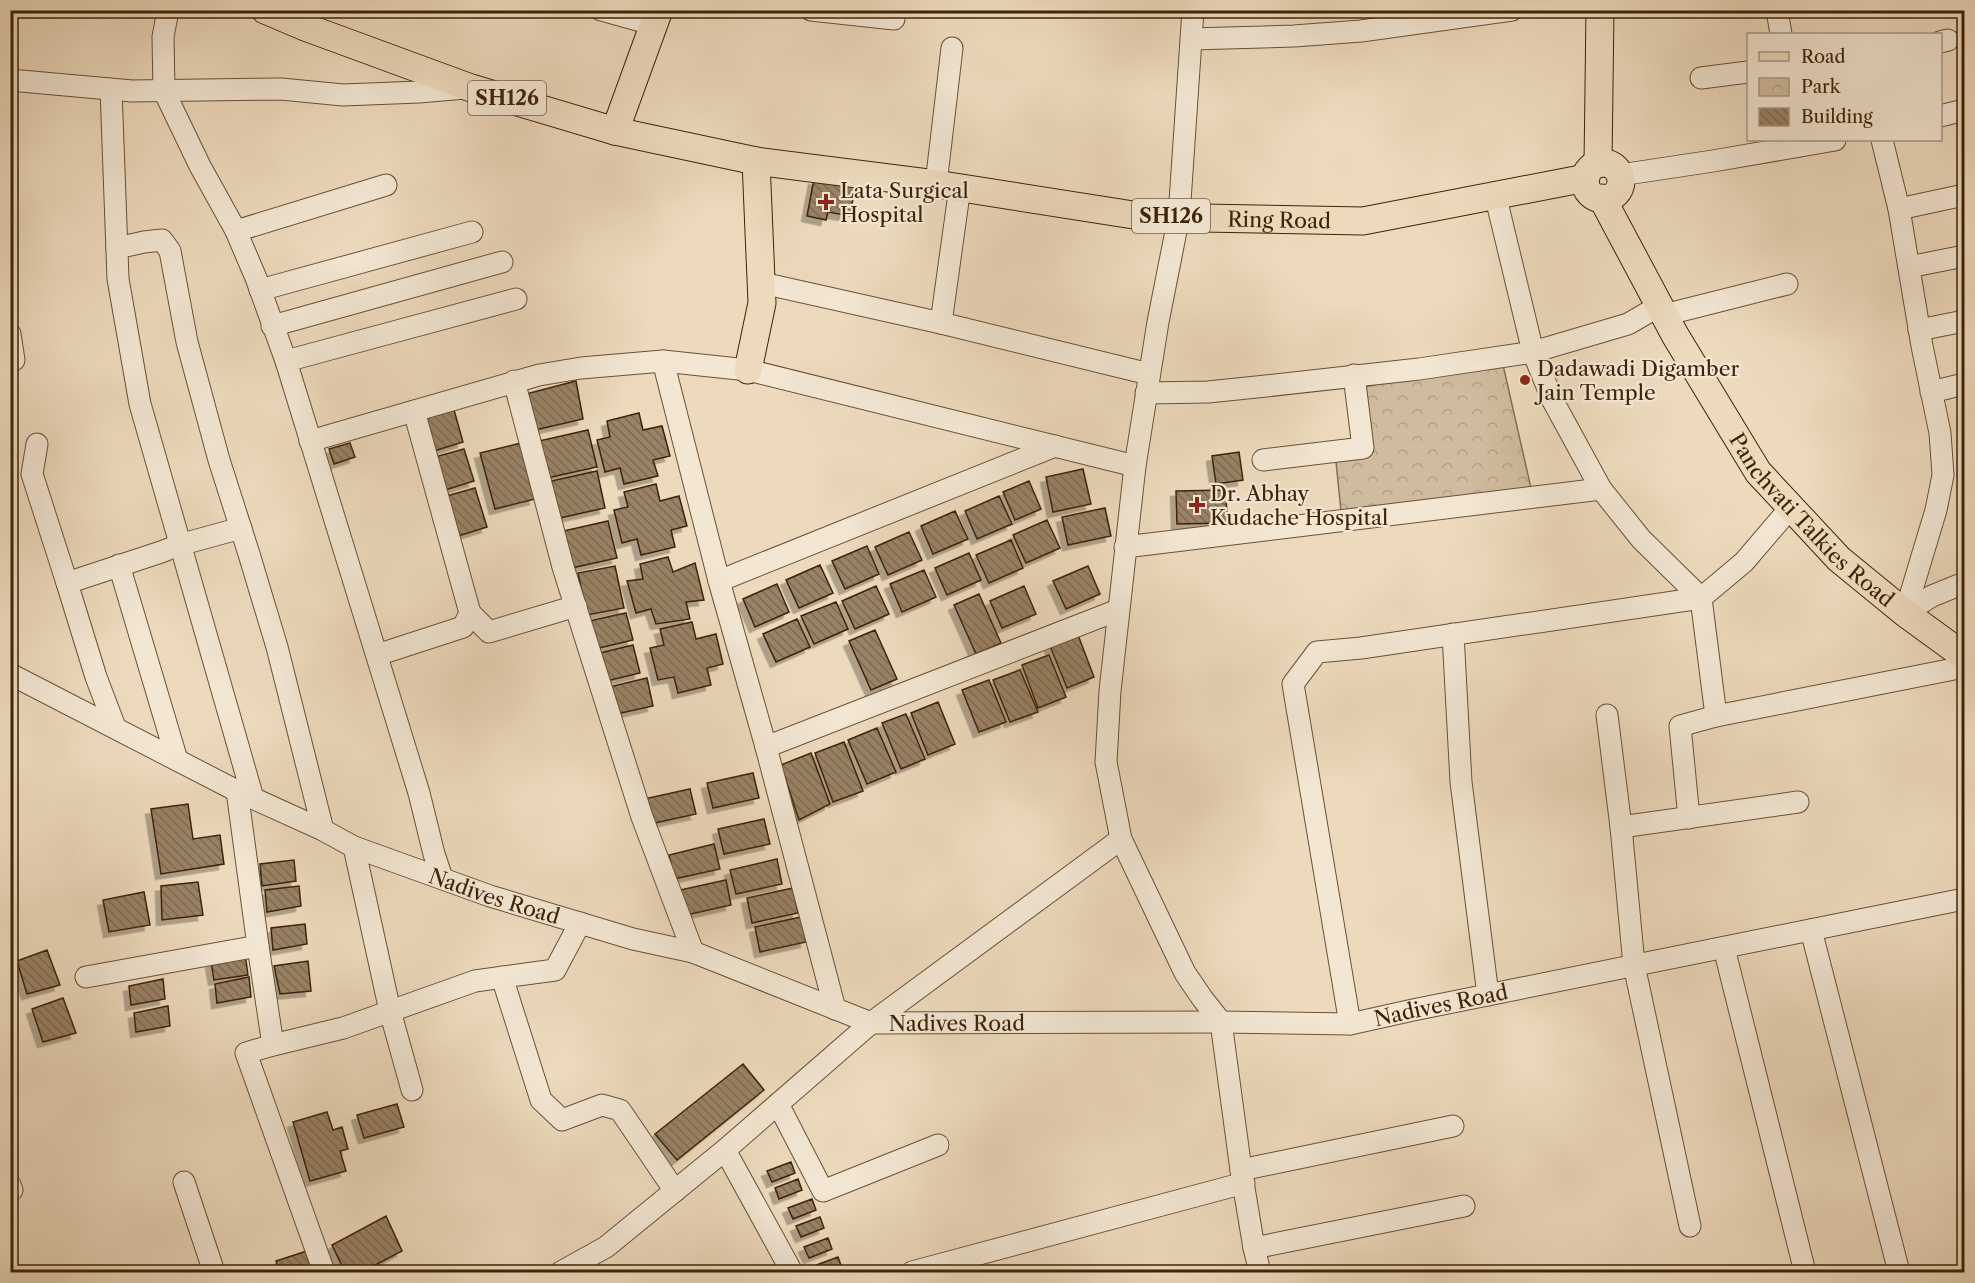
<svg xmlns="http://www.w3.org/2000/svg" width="1975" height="1283" viewBox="0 0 1975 1283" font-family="'Libre Caslon Text',serif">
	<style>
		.park { fill: url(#park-crowns); stroke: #866f52; stroke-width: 1.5 }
		.building { fill: url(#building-back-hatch); stroke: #3e2307; stroke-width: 1.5; filter: url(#shadow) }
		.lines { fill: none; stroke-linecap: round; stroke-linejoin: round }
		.minor-casing { stroke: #6a5134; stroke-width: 23 }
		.major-casing { stroke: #3e2307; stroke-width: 29 }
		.minor { stroke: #f3e7d4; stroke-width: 21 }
		.major { stroke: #eddabd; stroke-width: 27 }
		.poi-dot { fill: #8f2418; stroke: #f3e7d4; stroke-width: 2 }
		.labels { text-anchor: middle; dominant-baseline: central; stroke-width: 4.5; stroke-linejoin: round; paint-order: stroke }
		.shield { fill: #f3e7d4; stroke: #745e44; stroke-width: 1.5 }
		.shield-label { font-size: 20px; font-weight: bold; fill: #3e2307 }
		.poi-label { font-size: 21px; fill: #3e2307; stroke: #f3e7d4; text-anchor: start }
		.street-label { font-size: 21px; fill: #3e2307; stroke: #f3e7d4 }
	</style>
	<defs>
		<pattern id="park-crowns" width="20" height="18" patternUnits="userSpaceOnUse" patternTransform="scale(1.5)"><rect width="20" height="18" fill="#cfbb9e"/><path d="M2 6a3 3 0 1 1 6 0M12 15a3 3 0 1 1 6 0" fill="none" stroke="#b3a087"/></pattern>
		<pattern id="building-back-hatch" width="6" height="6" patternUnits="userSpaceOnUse" patternTransform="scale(1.5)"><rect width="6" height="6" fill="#998266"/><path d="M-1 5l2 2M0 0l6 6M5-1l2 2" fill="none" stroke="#7e6a52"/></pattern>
		<filter id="shadow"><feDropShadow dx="-5.5" dy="5.5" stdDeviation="0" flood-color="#0004"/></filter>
	</defs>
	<rect width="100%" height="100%" fill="#eddabd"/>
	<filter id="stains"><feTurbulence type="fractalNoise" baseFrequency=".00333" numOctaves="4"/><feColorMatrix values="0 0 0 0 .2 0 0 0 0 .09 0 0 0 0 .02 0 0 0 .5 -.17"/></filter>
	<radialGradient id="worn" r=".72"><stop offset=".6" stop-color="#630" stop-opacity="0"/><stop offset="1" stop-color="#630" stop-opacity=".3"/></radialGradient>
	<path class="park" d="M1501,356L1533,497L1342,521L1335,452L1363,448L1356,389Z"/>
	<path class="building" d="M814,179L855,187L850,216L828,212L826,220L807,216Z
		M576,381L583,419L535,430L526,394Z
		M454,410L463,442L434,451L425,418Z
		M639,413L643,430L662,426L670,456L653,460L658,476L624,484L620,468L605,472L597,440L610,437L607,421Z
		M588,430L597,467L547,478L539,441Z
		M350,443L355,457L334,464L329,449Z
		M521,443L535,499L495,509L480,453Z
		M464,449L474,481L445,490L435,457Z
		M1239,452L1243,480L1216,484L1212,456Z
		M1083,469L1091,504L1053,512L1046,477Z
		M597,471L605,508L555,519L547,482Z
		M1029,481L1041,509L1015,520L1003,492Z
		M656,484L660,501L679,496L687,526L671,530L675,547L641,555L637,539L622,543L614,510L628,507L624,492Z
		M475,488L487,527L455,537L443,497Z
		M1226,490L1227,523L1177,524L1176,491Z
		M999,496L1012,524L977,539L965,511Z
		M1105,508L1111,536L1068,545L1062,517Z
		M955,511L968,539L933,554L921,526Z
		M1047,520L1060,548L1026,563L1013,535Z
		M608,521L617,558L567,569L559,532Z
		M909,532L922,560L888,575L875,547Z
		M1011,540L1023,568L989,583L976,555Z
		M867,546L879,574L845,589L832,561Z
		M969,553L981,580L947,595L935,568Z
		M668,557L673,572L695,563L704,600L686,602L690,619L656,624L651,609L636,613L627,581L643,579L640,564Z
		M820,565L833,593L799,608L786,580Z
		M615,566L624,608L587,615L578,573Z
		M1088,566L1100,594L1066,609L1053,581Z
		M924,570L936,597L902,612L890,584Z
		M777,584L789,612L755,627L743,599Z
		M876,586L889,614L855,629L842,601Z
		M1024,586L1036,614L1002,628L990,601Z
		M979,594L1001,643L976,654L954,605Z
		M836,602L848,629L814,644L801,616Z
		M626,613L633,640L595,649L589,621Z
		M797,619L810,647L776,662L763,634Z
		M692,622L696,639L716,634L723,664L707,668L711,685L678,693L674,677L658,680L650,648L664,645L660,629Z
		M875,630L897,679L871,690L849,641Z
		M1078,635L1094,677L1067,688L1050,646Z
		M633,645L640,673L602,682L596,654Z
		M1049,655L1066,697L1038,708L1022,665Z
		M1020,670L1038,712L1010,722L993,680Z
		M647,678L653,706L616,714L609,687Z
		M989,680L1006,722L979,732L962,690Z
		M938,702L955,744L928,755L911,713Z
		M906,714L925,759L901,769L882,723Z
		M877,728L896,772L867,784L848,740Z
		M844,742L863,791L833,802L815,753Z
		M811,753L830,804L799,820L781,765Z
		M753,773L759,798L713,808L707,783Z
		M690,789L696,814L650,824L644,799Z
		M188,804L193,839L220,835L224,864L161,874L151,809Z
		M764,819L770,844L724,854L718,829Z
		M714,844L720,869L674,879L669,855Z
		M777,859L782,884L736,894L730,870Z
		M294,860L296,881L262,886L260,864Z
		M726,880L731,905L686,915L680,890Z
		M198,882L203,915L162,920L161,886Z
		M299,886L301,906L267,912L265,890Z
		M793,888L798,913L752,923L747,898Z
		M144,892L150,925L109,932L103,900Z
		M801,917L806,942L760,952L755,927Z
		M305,924L307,944L273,950L271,928Z
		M47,950L60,985L27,994L17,961Z
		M245,954L248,975L214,980L211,962Z
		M308,961L311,991L280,994L274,966Z
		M249,977L251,997L217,1003L215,984Z
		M163,979L165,999L131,1005L129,986Z
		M63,998L76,1033L43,1042L32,1009Z
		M168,1006L170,1026L136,1032L134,1013Z
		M743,1064L764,1090L677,1160L655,1134Z
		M397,1104L404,1127L364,1138L357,1115Z
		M327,1112L333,1130L342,1127L348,1149L340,1151L346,1171L310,1181L293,1122Z
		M791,1162L795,1173L772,1182L767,1171Z
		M798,1179L802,1190L779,1199L775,1188Z
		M812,1199L816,1210L793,1219L788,1208Z
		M386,1216L402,1251L362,1272H345L332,1245Z
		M820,1217L824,1228L801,1237L796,1226Z
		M828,1238L832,1249L809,1258L804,1247Z
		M307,1251L315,1272H279L276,1261Z
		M838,1257L842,1268L830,1272H817L814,1266Z"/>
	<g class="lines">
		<g class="minor-casing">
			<g id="minor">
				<path d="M168,10L163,37L164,91L200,166L236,231L256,278L286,361L419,793L434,854L442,878"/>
				<path d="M601,10L655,25"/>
				<path d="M811,10L894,19"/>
				<path d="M1193,10L1179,216L1158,322L1135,466L1110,691L1106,762L1121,839L1185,973L1202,998L1221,1022L1241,1170L1254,1248L1260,1272"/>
				<path d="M1777,10L1781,34"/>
				<path d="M1191,39L1294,36L1361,31L1512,10"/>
				<path d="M1940,42L1948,40"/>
				<path d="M1701,78L1748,72"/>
				<path d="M10,80L132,91L281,89L343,95L419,92L465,88"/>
				<path d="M111,89L118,279L140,404L253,798"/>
				<path d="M1940,116L1964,110"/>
				<path d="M1882,140L1899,209L1922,346L1940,433L1943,475L1936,510L1905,613"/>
				<path d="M1620,175L1713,161L1835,140"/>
				<path d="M936,184L952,48"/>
				<path d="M1495,194L1533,352L1553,401L1601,489L1641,539L1701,598L1716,716"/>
				<path d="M1899,209L1964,195"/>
				<path d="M236,231L386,185"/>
				<path d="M117,248L144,242L162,240L170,251L187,342L219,460L249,554L277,647L323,830"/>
				<path d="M1909,267L1964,256"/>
				<path d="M762,283L941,323L1149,374"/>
				<path d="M260,290L472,232"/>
				<path d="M1664,315L1787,284"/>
				<path d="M941,323L960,187"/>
				<path d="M272,326L502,262"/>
				<path d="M1919,330L1964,321"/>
				<path d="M10,334L14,360"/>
				<path d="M286,361L516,299"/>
				<path d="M663,361L719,581L766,747L835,1009"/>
				<path d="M514,381L563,567L642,817L693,952"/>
				<path d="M1931,392L1964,384"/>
				<path d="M1146,393L1208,392L1266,386L1419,369L1533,352L1628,324L1659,306"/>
				<path d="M310,441L539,375L581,368L663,361L748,370L1135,466"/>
				<path d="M37,444L32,474L67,583"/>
				<path d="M1263,460L1363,448L1354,375"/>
				<path d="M1125,547L1601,489"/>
				<path d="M119,565L177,760"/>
				<path d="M719,581L1055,446"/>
				<path d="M470,613L489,632L576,606"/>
				<path d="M1905,613L1932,596L1964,583"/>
				<path d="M1453,634L1461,782L1488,995"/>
				<path d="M377,655L463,627L470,613L414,411"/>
				<path id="s1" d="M10,674L237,791L323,830L354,847L490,896L633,939L693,952L871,1023L1221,1022L1350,1024L1413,1010L1964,899"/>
				<path d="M1607,715L1621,827L1634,965L1690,1226"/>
				<path d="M115,727L96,677L67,583L161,552L179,545L241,528"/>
				<path d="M766,747L1118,610"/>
				<path d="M237,791L258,946"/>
				<path d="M1689,818L1680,726L1716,716L1964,667"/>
				<path d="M1621,827L1798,802"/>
				<path d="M354,847L390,1011L412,1090"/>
				<path d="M1811,930L1899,1272"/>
				<path d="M1724,948L1805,1272"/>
				<path d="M86,977L258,946L273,1045"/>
				<path d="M502,977L541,1100L562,1120L602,1105L620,1110L675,1191"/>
				<path d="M1350,1024L1293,684L1317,652L1361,648L1701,598L1744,562L1791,507"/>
				<path d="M778,1104L823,1191L938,1145"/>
				<path d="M725,1150L792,1272"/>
				<path d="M1241,1170L1453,1126"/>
				<path d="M184,1182L214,1272"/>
				<path d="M10,1185L12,1190"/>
				<path d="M1254,1248L1464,1206"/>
				<path d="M324,1272L246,1053L273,1045L343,1028L475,981L555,970L580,923"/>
				<path d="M561,1272L606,1247L725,1150L871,1023L1121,839"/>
				<path d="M912,1272L1244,1183"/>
			</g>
		</g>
		<g class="major-casing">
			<g id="major">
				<path id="s2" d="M265,10L305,27L471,88L615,131L756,161L936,184L1146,217L1363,221L1586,178"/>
				<path d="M615,131L659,10"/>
				<circle cx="1603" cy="181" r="18"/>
				<path d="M1598,164L1600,10"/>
				<path id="s3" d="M1602,198L1675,335L1758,472L1839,559L1905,613L1964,656"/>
				<path d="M748,370L762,303L756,161"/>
			</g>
		</g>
		<use href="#minor" class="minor"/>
		<use href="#major" class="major"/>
	</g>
	<g class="poi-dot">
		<path d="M823 193h6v6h6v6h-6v6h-6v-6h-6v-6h6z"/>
		<circle cx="1525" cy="380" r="6"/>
		<path d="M1194 496h6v6h6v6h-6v6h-6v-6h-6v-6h6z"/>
	</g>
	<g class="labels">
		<g class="shield">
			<rect x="468" y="81" width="78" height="34" rx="4.5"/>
			<rect x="1132" y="199" width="78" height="34" rx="4.5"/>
		</g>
		<g class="shield-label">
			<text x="507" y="98">SH126</text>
			<text x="1171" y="216">SH126</text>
		</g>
		<g class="poi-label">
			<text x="840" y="190">Lata Surgical<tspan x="840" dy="24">Hospital</tspan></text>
			<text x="1537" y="368">Dadawadi Digamber<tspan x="1537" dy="24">Jain Temple</tspan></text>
			<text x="1210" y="493">Dr. Abhay<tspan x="1210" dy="24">Kudache Hospital</tspan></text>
		</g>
		<g class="street-label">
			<text stroke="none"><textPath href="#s2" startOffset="1042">Ring Road</textPath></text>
			<text stroke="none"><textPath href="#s3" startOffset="387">Panchvati Talkies Road</textPath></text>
			<text stroke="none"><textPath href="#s1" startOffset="534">Nadives Road</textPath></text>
			<text stroke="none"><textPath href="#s1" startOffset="1504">Nadives Road</textPath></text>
			<text stroke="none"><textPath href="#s1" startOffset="1018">Nadives Road</textPath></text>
		</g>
	</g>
	<rect width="1975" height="1283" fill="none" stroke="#eddabd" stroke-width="36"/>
	<rect x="12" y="12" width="1951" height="1259" fill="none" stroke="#3e2307" stroke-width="3"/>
	<rect x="18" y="18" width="1939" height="1247" fill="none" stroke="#3e2307" stroke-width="1.5"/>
	<rect x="1747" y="33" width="195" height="108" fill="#f3e7d4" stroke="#ab9982" stroke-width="1.5"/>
	<rect x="1759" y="52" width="30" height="9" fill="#eddabd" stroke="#ab9982" stroke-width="1.5"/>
	<text x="1801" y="63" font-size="18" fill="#3e2307">Road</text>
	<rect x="1759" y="78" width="30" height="18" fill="url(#park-crowns)" stroke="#ab9982" stroke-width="1.5"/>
	<text x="1801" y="93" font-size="18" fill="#3e2307">Park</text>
	<rect x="1759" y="108" width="30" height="18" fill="url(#building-back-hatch)" stroke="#ab9982" stroke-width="1.5"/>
	<text x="1801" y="123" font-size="18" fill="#3e2307">Building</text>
	<rect width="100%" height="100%" filter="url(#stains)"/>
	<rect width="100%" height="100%" fill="url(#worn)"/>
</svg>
